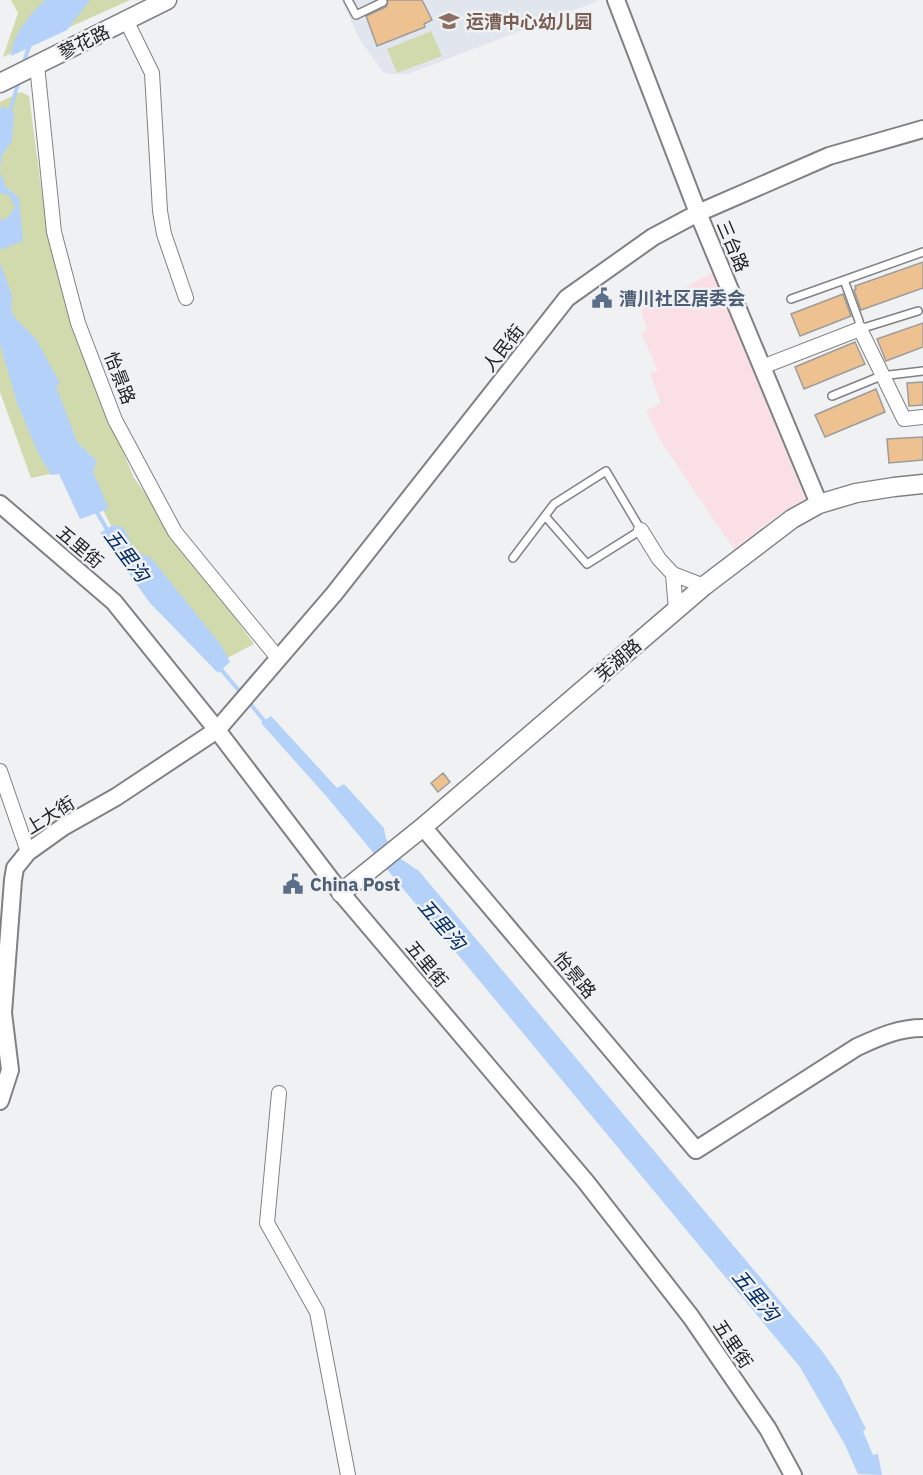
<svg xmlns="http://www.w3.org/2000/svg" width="923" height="1475" viewBox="0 0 923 1475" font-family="'IBM Plex Sans','Noto Sans SC',sans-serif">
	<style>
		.commercial { fill: #fadfe4 }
		.built { fill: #e1e6ee }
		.green { fill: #d1daad }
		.water { fill: #b4d1fa }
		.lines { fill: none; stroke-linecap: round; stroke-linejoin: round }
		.stream { stroke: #b4d1fa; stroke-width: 4 }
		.building { fill: #eec191; stroke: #9d9c9b; stroke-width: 1.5 }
		.service-casing { stroke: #818183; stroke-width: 10 }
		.minor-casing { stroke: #818183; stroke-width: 16 }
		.tertiary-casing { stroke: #818183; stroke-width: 20 }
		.secondary-casing { stroke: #818183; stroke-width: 21 }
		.service { stroke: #fff; stroke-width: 7 }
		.minor { stroke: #fff; stroke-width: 14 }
		.tertiary { stroke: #fff; stroke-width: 16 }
		.secondary { stroke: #fff; stroke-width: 18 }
		.labels { text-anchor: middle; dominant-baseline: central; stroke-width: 5; stroke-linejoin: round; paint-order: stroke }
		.education-label { font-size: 18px; font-weight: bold; fill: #785e54; stroke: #f0f1f2; text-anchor: start }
		.street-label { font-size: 18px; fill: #212122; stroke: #f0f1f2 }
		.service-label { font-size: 18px; font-weight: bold; fill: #4e5e75; stroke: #f0f1f2; text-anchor: start }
		.water-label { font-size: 20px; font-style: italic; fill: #002b65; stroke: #f0f1f2 }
	</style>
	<rect width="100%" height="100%" fill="#f0f1f2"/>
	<path class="commercial" d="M714,272L805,499L781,513L734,549L664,446L646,411L661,403L650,374L658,370L641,333L647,329L641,310Z"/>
	<path class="built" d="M341,0H596V2L408,74H390L383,72L360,40Z"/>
	<path class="green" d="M11,0H130L3,57L18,13Z
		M431,31L442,56L397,73L387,49Z
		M21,92L29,96L42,194L53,256L77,343L134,478L254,644L220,662L116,536L82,467L31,478L0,392V102Z"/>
	<path class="water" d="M45,0H90L67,30L11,56C13,33 29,16 45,0Z
		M4,107L14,112L12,141L2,155L0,172L6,187L19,198L23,241L0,250V220L8,218L15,207L9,195L0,193V108Z
		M0,263L12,295L11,310L16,319L36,339L60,383L56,386L77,442L97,461L93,471L109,509L80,519L59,474L51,475L39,455L17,403L0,344Z
		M113,525L124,528L134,550L152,559L221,645L230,662L218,673L150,603L100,533Z
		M271,716L337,788L344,784L384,828L386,839L401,859L419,871L822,1351L840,1377L866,1429L863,1431L873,1455L878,1454L882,1475L858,1474L845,1445L800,1367L327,797L261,723Z"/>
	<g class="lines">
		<path class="stream" d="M23,65L30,44
			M9,114L19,81
			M95,509L108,531
			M219,667L241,693
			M248,701L266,723"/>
	</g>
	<path class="building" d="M388,0H422L432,20L424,24L425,27L377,46L366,16L386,7Z
		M923,262V288L861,310L854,290L856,289L855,286Z
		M843,294L851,316L800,336L791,314Z
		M923,323V347L886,361L877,339Z
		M855,342L865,364L804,389L795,367Z
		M923,382V405L909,406L907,383Z
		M876,389L885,412L825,437L815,415Z
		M923,437V460L889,463L887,439Z
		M443,773L450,782L438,792L431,783Z"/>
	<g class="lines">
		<g class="service-casing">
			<path id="service" d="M348,0L356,15L383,2
				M844,280L859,321L860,329L918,311
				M791,299L923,252
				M832,396L881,376L923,371
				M513,558L554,504L606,471L641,530L587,564L545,516"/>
		</g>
		<g class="minor-casing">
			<path id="minor" d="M126,20L152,73L160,211L164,234L186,298
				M37,65L54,232L78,323L115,420L175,532L278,658
				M762,367L860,329L904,419L923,417
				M641,530L659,559L673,574
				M676,610L673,574L704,586
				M0,771L28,852
				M279,1093L267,1223L317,1312L348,1475"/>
		</g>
		<g class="tertiary-casing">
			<path id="tertiary" d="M616,0L698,213L819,504
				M0,504L114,602L217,730L341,893L586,1182L691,1317L768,1429L793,1475
				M423,827L696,1150L857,1047C879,1037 898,1028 923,1028
				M0,1101L10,1070L3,1013L13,880L15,868L28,852L63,827L116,797L217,730L334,594L567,298L653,237L698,213L829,156L923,129"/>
		</g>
		<g class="secondary-casing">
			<path id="secondary" d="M0,83L167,0
				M341,893L423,827L704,586L792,519L819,504L856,493L894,487L923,484"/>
		</g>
		<use href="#service" class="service"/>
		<use href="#minor" class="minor"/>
		<use href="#tertiary" class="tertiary"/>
		<use href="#secondary" class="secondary"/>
	</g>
	<defs>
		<g id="school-bare" transform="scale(1.62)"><path d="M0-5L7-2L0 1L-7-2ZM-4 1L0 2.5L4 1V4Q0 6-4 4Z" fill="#8d6e63" stroke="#f0f1f2" stroke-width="2.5" paint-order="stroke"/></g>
		<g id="civic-bare" transform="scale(1.62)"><path d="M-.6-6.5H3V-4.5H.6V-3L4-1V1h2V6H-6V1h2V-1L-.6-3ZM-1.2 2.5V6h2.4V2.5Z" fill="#5c6f8a" stroke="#f0f1f2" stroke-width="2.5" paint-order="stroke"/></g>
	</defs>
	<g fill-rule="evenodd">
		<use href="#school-bare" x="449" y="21"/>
		<use href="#civic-bare" x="602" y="298"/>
		<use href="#civic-bare" x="293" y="884"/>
	</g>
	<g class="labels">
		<g class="education-label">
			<text x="466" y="21">运漕中心幼儿园</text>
		</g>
		<g class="street-label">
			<text transform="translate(84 42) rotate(-26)">蓼花路</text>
			<text transform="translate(733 246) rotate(67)">三台路</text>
			<text transform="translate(503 348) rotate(-52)">人民街</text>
			<text transform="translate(120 378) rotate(69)">怡景路</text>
			<text transform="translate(80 547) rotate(40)">五里街</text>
			<text transform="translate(618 660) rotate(-41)">芜湖路</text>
			<text transform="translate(50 815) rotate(-32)">上大街</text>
			<text transform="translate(427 964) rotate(50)">五里街</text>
			<text transform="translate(575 975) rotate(50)">怡景路</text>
			<text transform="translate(733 1344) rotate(56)">五里街</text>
		</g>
		<g class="service-label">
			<text x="619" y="298">漕川社区居委会</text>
			<text x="310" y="884">China Post</text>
		</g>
		<g class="water-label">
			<text transform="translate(127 555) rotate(53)">五里沟</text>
			<text transform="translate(442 924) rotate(49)">五里沟</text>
			<text transform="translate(756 1295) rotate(50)">五里沟</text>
		</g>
	</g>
</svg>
